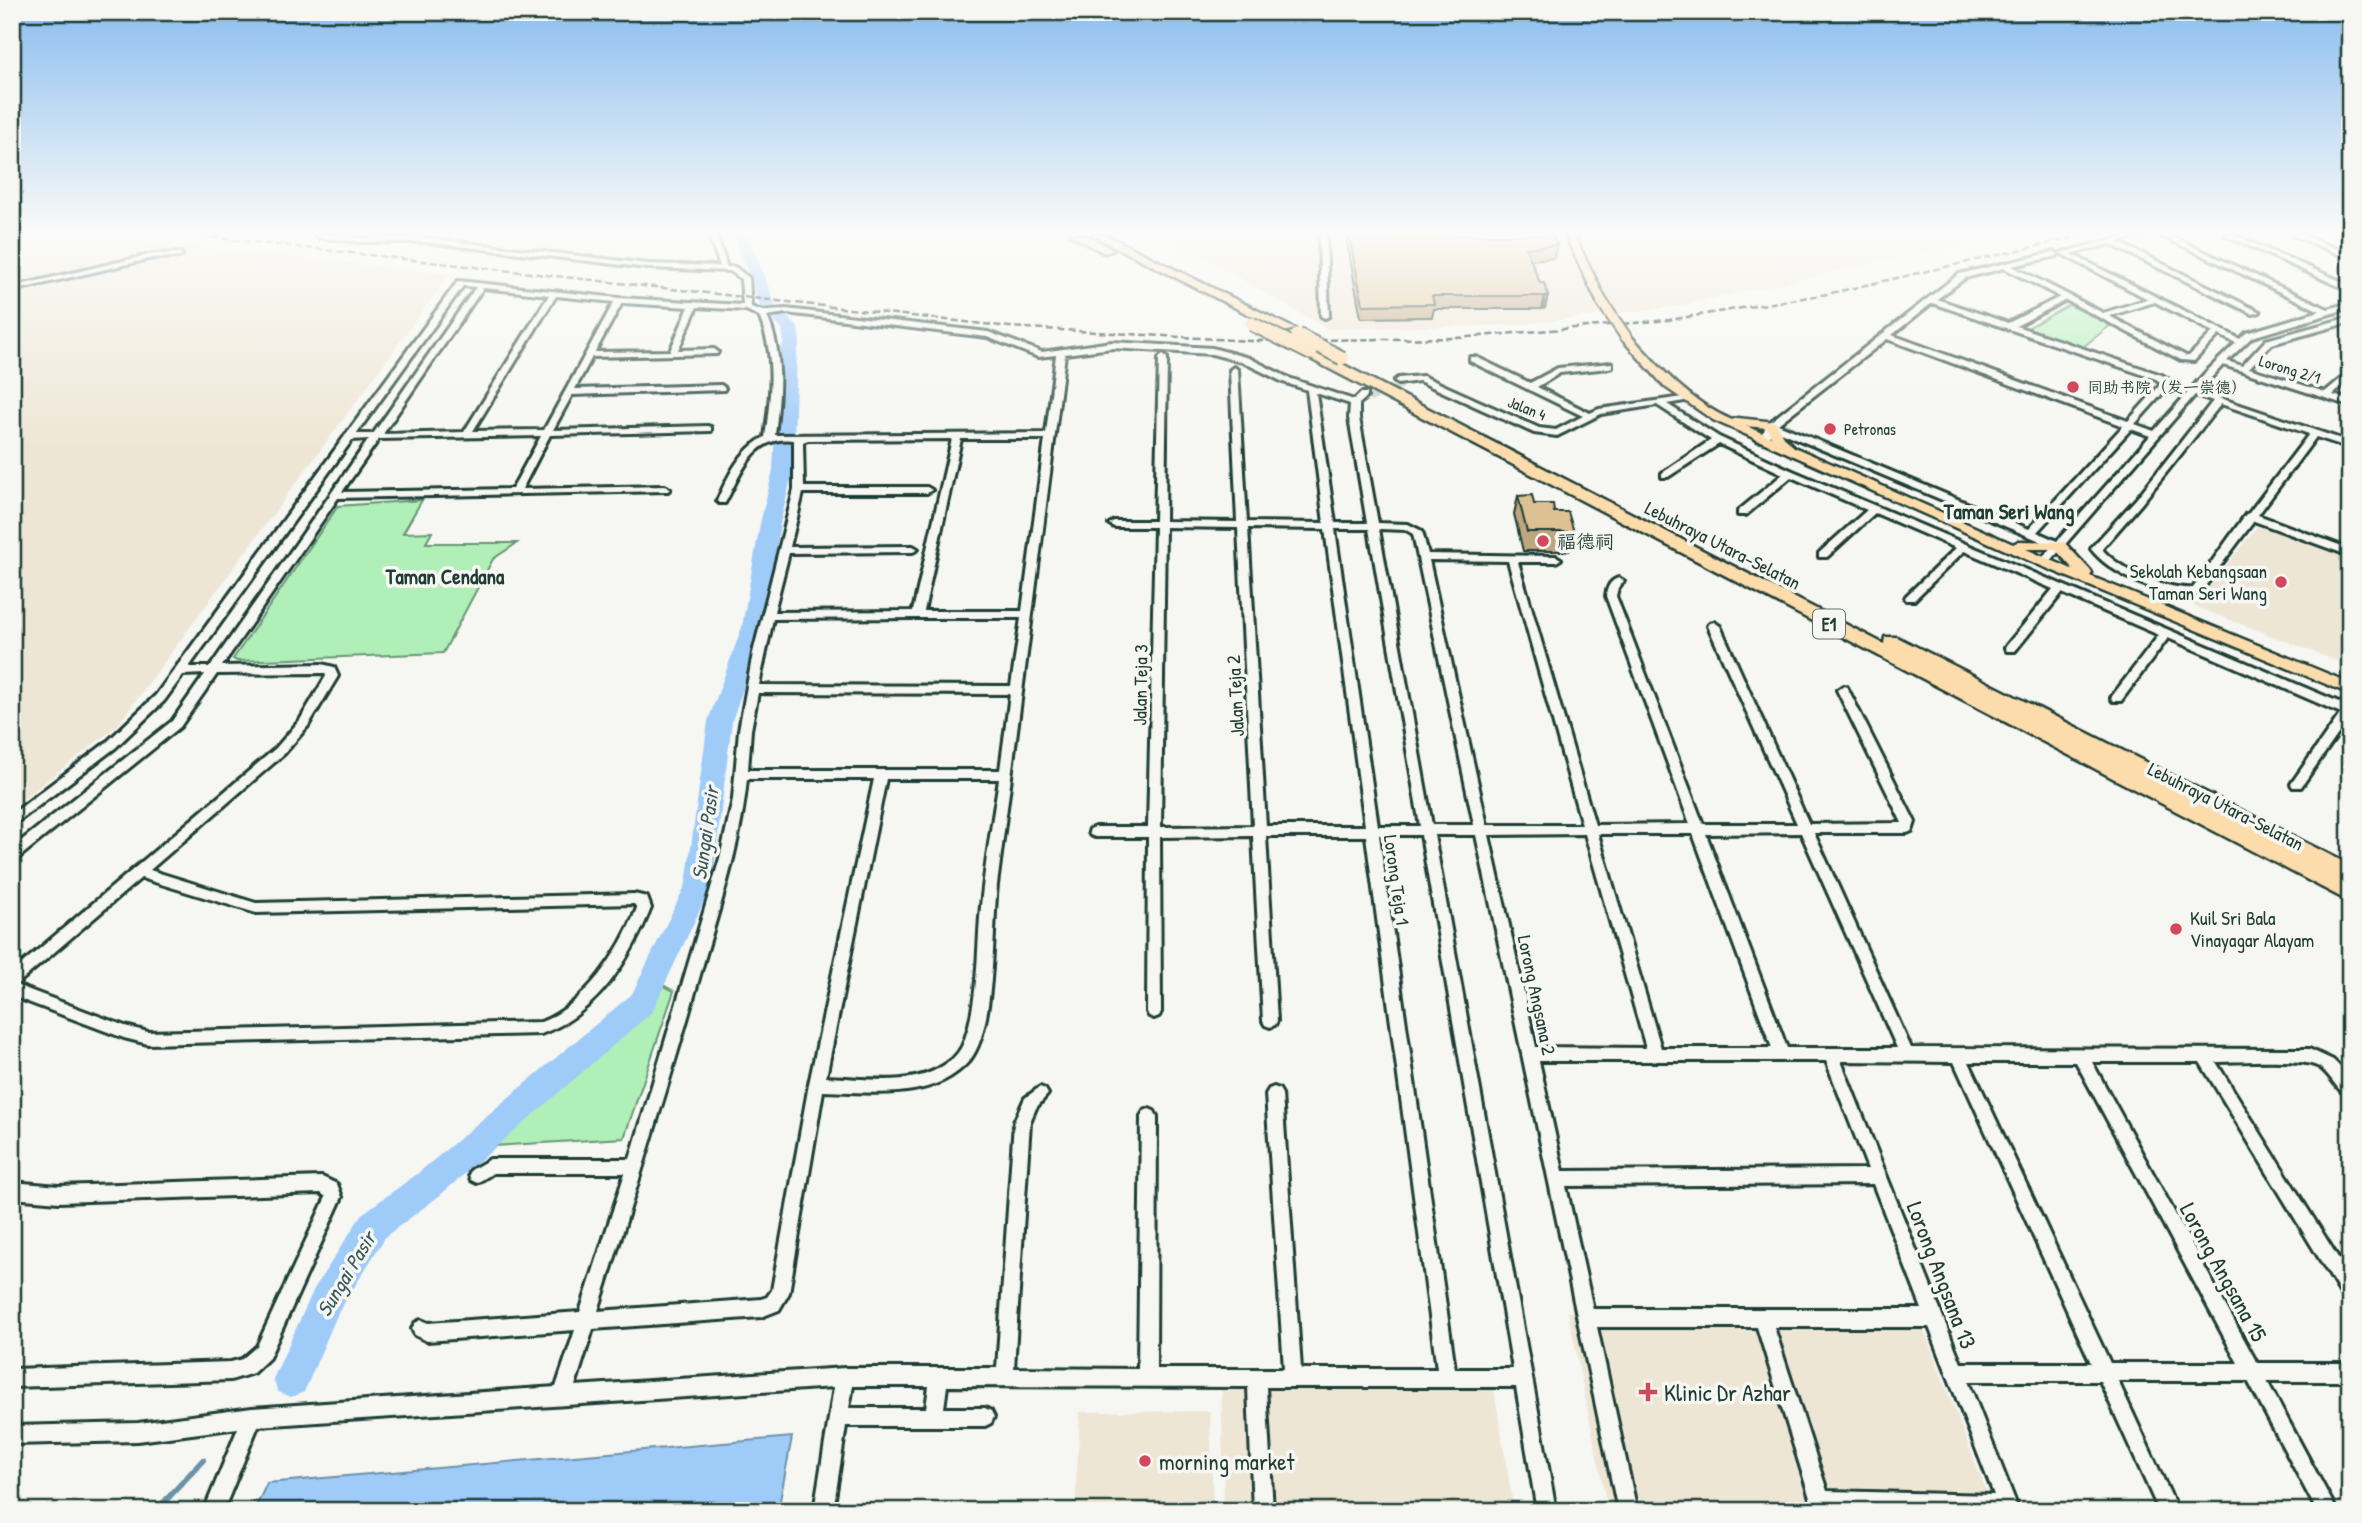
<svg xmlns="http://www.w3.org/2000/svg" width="2362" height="1523" viewBox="0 0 2362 1523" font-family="'Patrick Hand','LXGW WenKai TC',sans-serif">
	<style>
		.built { fill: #eee6d5 }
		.green { fill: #b0efb7; stroke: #689676; stroke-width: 2 }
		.water { fill: #9fcbf9; stroke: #6c92aa; stroke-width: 2 }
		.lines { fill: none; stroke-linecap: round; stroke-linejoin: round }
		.stream { stroke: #6c92aa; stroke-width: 6 }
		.river { fill: #9fcbf9; fill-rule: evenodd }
		.minor-tunnel { stroke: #cbd1cc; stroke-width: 9; stroke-dasharray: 9 4.5; stroke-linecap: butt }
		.minor-casing { stroke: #1f3d34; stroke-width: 6 }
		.major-casing { stroke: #1f3d34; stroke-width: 5 }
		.highway-casing { stroke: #1f3d34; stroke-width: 5 }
		.minor { fill: #f6f6f2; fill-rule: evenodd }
		.major { fill: #fddcac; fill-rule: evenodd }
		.highway { fill: #fddcac; fill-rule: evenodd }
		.rail { stroke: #1f3d34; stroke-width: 2.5; stroke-dasharray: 7 3.5; stroke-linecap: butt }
		.major-bridge-casing { stroke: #1f3d34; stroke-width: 14; stroke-linecap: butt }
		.highway-bridge-casing { stroke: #1f3d34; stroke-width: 17; stroke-linecap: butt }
		.major-bridge { stroke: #fddcac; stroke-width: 10 }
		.highway-bridge { stroke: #fddcac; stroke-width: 13 }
		.wall { fill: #bea67e; stroke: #1f3d34; stroke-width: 2 }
		.shaded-wall { fill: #9b8766; stroke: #1f3d34; stroke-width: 2 }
		.building { fill: #ddc192; stroke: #1f3d34; stroke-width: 2 }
		.poi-dot { fill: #d1495b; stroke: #f6f6f2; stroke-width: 2.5 }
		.labels { text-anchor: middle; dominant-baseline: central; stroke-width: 7; stroke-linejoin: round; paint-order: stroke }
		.far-street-label { font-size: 16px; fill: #1f3d34; stroke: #f6f6f2 }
		.far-poi-label { font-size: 16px; fill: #1f3d34; stroke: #f6f6f2; text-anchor: start }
		.shield { fill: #f6f6f2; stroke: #60746d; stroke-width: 2 }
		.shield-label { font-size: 18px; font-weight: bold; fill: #1f3d34 }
		.poi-label { font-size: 19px; fill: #1f3d34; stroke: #f6f6f2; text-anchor: start }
		.street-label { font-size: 19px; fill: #1f3d34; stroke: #f6f6f2 }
		.neighbourhood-label { font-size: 21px; font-weight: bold; fill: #1f3d34; stroke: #f6f6f2 }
		.water-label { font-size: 21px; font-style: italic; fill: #39595b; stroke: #f6f6f2 }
		.near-street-label { font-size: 23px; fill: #1f3d34; stroke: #f6f6f2 }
		.near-poi-label { font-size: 23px; fill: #1f3d34; stroke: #f6f6f2; text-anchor: start }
	</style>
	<rect width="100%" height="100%" fill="#f6f6f2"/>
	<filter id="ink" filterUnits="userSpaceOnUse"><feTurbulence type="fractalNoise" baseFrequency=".0143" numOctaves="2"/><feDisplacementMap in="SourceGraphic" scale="14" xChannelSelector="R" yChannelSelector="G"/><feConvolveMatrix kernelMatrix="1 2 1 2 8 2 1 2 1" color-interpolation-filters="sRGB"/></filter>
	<g filter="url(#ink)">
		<path class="built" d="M12,235H87L450,274L117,726L12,808Z
			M1164,235H2003L1679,306L1515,325L1328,329Z
			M2259,524L2350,559V666L2194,606Z
			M1568,1312H1917L1994,1511H1608Z
			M1491,1371L1514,1511H1224L1221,1372Z
			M1210,1411L1213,1511H1075L1080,1412Z"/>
		<path class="green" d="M2069,305L2112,324L2083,347L2031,330L2029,327Z
			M422,500L403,533L432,532L426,543H517L493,559L443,653L237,661L233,659L338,506Z
			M657,982L674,991L624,1138L492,1146L647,1003Z"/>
		<path class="water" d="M792,1437L778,1511H254L267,1483Z"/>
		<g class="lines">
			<path class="stream" d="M156,1511L203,1460"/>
			<path class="river" d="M734,235H748L776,307L798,327L800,342L797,352L793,470L780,524L764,627L732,721L712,884L656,1003L652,1012L439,1196L386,1236L338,1313L304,1392L291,1397L278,1392L273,1379L314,1289L362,1214L417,1174L632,994L686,884L708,721L742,627L760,524L773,470L779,352L784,342L782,329L761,309Z"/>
			<path class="minor-tunnel" d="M1368,398L1402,384"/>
			<g class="minor-casing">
				<path id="minor" d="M314,235H333L360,238H424L648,264L720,266L709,235H716L727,267H735L749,278L751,307L763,311L786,309L988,332L1042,352L1112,342L1212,348L1249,358L1289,378L1354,400L1361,393H1367V397L1359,404V418L1378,523L1408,524L1422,531L1428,554L1556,556L1561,559L1556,562H1518L1595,825L1690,824L1606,596C1607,588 1610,580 1619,578L1624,581L1618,588L1616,596L1703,824H1797L1708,626L1710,623L1714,622L1720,626L1809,824L1902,823L1837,690L1843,686L1847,687L1915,822L1912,831L1907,833H1814L1911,1048L2309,1049L2333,1060L2350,1077V1097C2337,1092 2331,1074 2319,1067C2302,1057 2238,1062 2216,1062L2350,1277V1301L2344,1299L2200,1062H2092L2257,1363H2350V1381H2267L2337,1511H2317L2248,1381H2118L2178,1511H2159L2100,1381H1968L2019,1511H1814L1757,1327H1597L1637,1511H1618L1476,835H1434L1556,1511H1537L1516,1387H1266L1273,1511H1253L1248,1387L947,1386L944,1408H985L991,1411L994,1417L991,1423L985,1426H846L833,1511H814L834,1387L258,1426L223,1511H204L238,1428L138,1441L12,1444V1426L138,1423L252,1408L556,1387L575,1330L427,1341L415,1335L412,1329L415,1323L421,1320L428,1323L580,1312L625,1173H493L477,1183L471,1180L469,1175L471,1170L490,1159H630L720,858L733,799L739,730L753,653L794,490V440C753,434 741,474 725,503H719L717,501C728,476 740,450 765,437C771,396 776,355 759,316L746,310L697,307L678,350L714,349L718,352L717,354L592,357L575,389L721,385L725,388L724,390L572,395L553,430L708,426L711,427V431L550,435L522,489L665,486L670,489L668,491L338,498L222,666L322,664L334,667L338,676L308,726L284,754L150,870L256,903L634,894L647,897L651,908C630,960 597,1014 541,1034L148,1044L124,1038L12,996V972L276,748L300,720L326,676L325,673L217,674L180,727L17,859L12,860V848L172,721L205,674L183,675L164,701L115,748L12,826V814L107,742L156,695L458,281L619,298L743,305L741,279L730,271L648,268L424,242H360L318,237ZM463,286L476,287L373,434H356ZM483,288L549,295L464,432L383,434ZM556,296L614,302L544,430L473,431ZM622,303L689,307L670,351L595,352ZM786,313L987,337L1038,357L1056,355L1046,433L775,435C780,394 784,354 767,316ZM1112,348L1212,354L1243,362L1283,382L1307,390L1324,523L1247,522L1238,370L1234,367L1230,370L1237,522L1165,521L1167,358L1163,355L1159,358L1155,521H1114L1109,524L1114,527H1155L1148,827H1095L1090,829L1089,832L1090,835L1095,837H1148L1147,1012L1149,1016L1154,1018L1159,1016L1161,1012L1160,837L1253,836L1263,1021L1265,1025L1270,1027L1275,1025L1277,1021L1266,836H1366L1437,1369H1301L1282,1094L1279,1089L1274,1087L1269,1089L1266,1094L1284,1369H1156L1157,1116L1154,1111L1149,1109L1144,1111L1141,1116L1138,1369L1014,1368L1030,1122L1036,1108L1048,1094L1045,1089L1040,1087L1025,1098L1014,1122L997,1368H845L575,1386L593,1329L761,1317L779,1310L789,1293L823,1091C872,1092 933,1102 969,1061C996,1030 992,928 997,885C1020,707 1043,533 1065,354ZM1316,393L1350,404L1349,418L1367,523H1335ZM541,436L512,489L342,492L379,439ZM369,439L210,667H189L352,440ZM952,439L913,611L774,612L789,553L913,552L918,549L913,546L790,547L803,493H927L932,490L927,487H804L803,442L808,440ZM961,439H1045L1022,611H924ZM1165,527L1238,528L1253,826L1161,827ZM1248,528L1325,529L1365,826H1266ZM1335,529H1369L1420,826H1378ZM1379,529L1406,530L1413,534L1474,825H1432ZM1429,560L1508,561L1582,825H1487ZM918,618H1021L1011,686L759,685L773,619ZM758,693L1010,694L1000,770H748L751,730ZM747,779H874L809,1084L772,1290L767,1297L761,1299L598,1311C633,1199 668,1088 700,975C718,911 741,846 747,779ZM886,779H999C992,824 984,870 980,917C977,957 978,1000 965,1039C962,1049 955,1058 946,1064C913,1088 864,1078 826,1077ZM1801,833L1897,1048H1787L1706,834ZM1585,834L1646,1048L1536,1047L1489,835ZM1598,834H1693L1772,1048H1661ZM1379,835H1421L1513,1369H1455ZM141,878L256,913L634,904L637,908C620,951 586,1004 541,1022L148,1032L125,1026L16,985ZM1539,1061H1826L1868,1169L1563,1171ZM1841,1061L1954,1062L2091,1363H1961ZM1969,1062H2076L2238,1363H2110ZM1873,1184L1922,1309H1593L1566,1186ZM1774,1327H1929L1994,1495L1827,1491ZM853,1386H929L926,1408H849Z
					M1319,235H1326L1329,316L1325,318L1321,316Z
					M2132,235H2143L2118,242L2260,312L2253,314L2110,244L2071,254L2240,339L2246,333L2320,311L2160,235H2168L2328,309L2350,303V308L2252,337L2227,361L2242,366L2266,340L2350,317V322L2272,344L2249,368L2325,392L2350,371V379L2333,395L2350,400V406L2223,365L2199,391L2350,442V448L2316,437L2258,515L2350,549V556L2254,521L2200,593C2167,600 2111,575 2091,549L2092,547L2136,499L2213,401L2195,395L2048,564L2044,565L2039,562L2052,546L1773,429C1772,436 1764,442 1757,440L1755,438L1764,431L1766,425L1959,274L2054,252L2058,254L2057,256L2012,266L2103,313L2148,299L2060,253ZM2004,268L2060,297L2008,323L1937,299L1965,278ZM2066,300L2181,360L2194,361L2219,335L2236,343L2205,373L2154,431L2135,424L2170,385V381L2162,375L2016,326ZM2155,302L2213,332L2189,356H2186L2109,316ZM1932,303L2156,379L2162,383L2128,421L1892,335ZM1887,339L2123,426L2029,529L1778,424ZM2221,404L2309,434L2249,513L2246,514L2193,588C2166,590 2119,570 2102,549L2142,503ZM2131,429L2150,436L2057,541L2037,532Z
					M2225,235H2234L2350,285V289H2345Z
					M2293,235H2302L2350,254V259Z
					M181,253L182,255L178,257L153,258L12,291V287L153,254Z
					M1470,357H1476L1530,383L1558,368L1612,363V367L1609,368L1560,373L1537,387L1590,413L1599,409L1690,396V400L1667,404L1719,437L1793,471L2346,705L2350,704V717L2301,787H2293L2291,784L2293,781L2341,713L2168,638L2121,701H2113L2111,698L2113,695L2159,635L2062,593L2015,651H2007L2005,648L2007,645L2053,589L1964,551L1914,600H1906L1905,598L1906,596L1956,548L1875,513L1827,557H1819V553L1867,510L1791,477L1746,515H1738V511L1783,474L1719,444L1668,477H1662V473L1711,440L1657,405L1601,414L1557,436L1534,433L1419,381L1398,384L1394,381L1398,378L1423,376L1539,428L1556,430L1583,416L1470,361Z
					M322,1177L337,1184L342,1197L269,1358L253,1373L231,1380L12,1387V1369L231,1362L242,1359L257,1346L326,1197L321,1193L59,1202L12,1198V1182L59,1186Z"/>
			</g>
			<g class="major-casing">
				<path id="major" d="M1565,235H1574L1607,302L1606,304L1597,302Z
					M1626,334L1630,335C1660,368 1690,402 1732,420L1737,418L1776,422L1782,435L1794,447L2013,544L2019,541L2064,542L2090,570L2092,573L2090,576L2350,683V694L2039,565L1713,420L1665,387L1622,339V335ZM1746,426L1767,428L1771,437ZM2026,549H2055L2074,570Z"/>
			</g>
			<g class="highway-casing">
				<path id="highway" d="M1071,235H1085L1114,250L1104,253Z
					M1092,235H1106L1295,329L1283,332Z
					M1305,350H1315L1884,644L1885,637H1897L2350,865V883L2344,881L2350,884V902L1305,356Z"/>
			</g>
			<use href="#minor" class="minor"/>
			<use href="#major" class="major"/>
			<use href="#highway" class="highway"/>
			<path class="rail" d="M191,235L1010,327L1250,341L1456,338L1669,320L1827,294L2085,235"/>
			<g class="major-bridge-casing">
				<path id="major-bridge" d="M1602,302L1626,337"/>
			</g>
			<g class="highway-bridge-casing">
				<path id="highway-bridge" d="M1252,324L1310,353
					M1298,335L1342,358"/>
			</g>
			<use href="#major-bridge" class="major-bridge"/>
			<use href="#highway-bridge" class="highway-bridge"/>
		</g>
		<path class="wall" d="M1347,235H1552L1557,245L1554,258L1531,260L1540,283L1548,295L1545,308L1542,309H1434L1432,317L1361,318L1347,242Z
			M1518,496L1534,504L1554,512L1574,532L1569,551H1523L1514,514Z"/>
		<path class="shaded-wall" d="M1548,295L1545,308L1542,309L1545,296Z"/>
		<path class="building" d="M1349,235H1552L1557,245L1526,248L1540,283H1544L1548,295L1545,296H1432L1434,304L1363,305Z
			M1532,495L1534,504H1553L1554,512H1568L1574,532H1527L1518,496Z"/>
	</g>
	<linearGradient id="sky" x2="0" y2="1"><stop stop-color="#8bbdef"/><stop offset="0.52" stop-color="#fbfbf9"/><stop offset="1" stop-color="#fbfbf9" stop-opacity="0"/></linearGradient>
	<rect width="2362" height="448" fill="url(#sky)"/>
	<g class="poi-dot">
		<circle cx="2073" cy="387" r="7"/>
		<circle cx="1830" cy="429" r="7"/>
		<circle cx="1543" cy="541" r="7"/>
		<circle cx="2281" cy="582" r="7"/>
		<circle cx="2176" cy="929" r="7"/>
		<path d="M1644.5 1381.5h7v7h7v7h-7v7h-7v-7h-7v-7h7z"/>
		<circle cx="1145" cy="1461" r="7"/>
	</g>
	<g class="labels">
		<g class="far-street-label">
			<text transform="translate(2290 369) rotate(17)">Lorong 2/1</text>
			<text transform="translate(1527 408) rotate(22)">Jalan 4</text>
		</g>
		<g class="far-poi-label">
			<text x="2087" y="387">同助书院（发一崇德）</text>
			<text x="1844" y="429">Petronas</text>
		</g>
		<rect class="shield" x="1813" y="609.5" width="32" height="29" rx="5"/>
		<g class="shield-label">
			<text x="1829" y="624">E1</text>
		</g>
		<g class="poi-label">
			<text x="1557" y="541">福德祠</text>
			<text x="2267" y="571" text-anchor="end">Sekolah Kebangsaan<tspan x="2267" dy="22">Taman Seri Wang</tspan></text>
			<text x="2190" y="918">Kuil Sri Bala<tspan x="2190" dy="22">Vinayagar Alayam</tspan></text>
		</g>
		<g class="street-label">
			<text transform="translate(1723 545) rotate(27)">Lebuhraya Utara–Selatan</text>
			<text transform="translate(1140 685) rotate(-89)">Jalan Teja 3</text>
			<text transform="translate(1235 696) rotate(-93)">Jalan Teja 2</text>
			<text transform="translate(2226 806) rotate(27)">Lebuhraya Utara–Selatan</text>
			<text transform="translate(1397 880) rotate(82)">Lorong Teja 1</text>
			<text transform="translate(1537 995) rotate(78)">Lorong Angsana 2</text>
		</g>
		<g class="neighbourhood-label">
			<text x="2009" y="511">Taman Seri Wang</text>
			<text x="445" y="576">Taman Cendana</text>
		</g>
		<g class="water-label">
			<text transform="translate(705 833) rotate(-82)">Sungai Pasir</text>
			<text transform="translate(346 1274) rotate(-59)">Sungai Pasir</text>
		</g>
		<g class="near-street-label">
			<text transform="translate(2224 1272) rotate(61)">Lorong Angsana 15</text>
			<text transform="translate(1942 1275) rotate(69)">Lorong Angsana 13</text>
		</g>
		<g class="near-poi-label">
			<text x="1664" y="1392">Klinic Dr Azhar</text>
			<text x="1159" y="1461">morning market</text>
		</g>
	</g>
	<rect width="2362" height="1523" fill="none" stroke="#f6f6f2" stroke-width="42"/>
	<rect x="21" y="21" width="2320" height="1481" fill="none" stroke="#1f3d34" stroke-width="2.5" filter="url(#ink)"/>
</svg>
